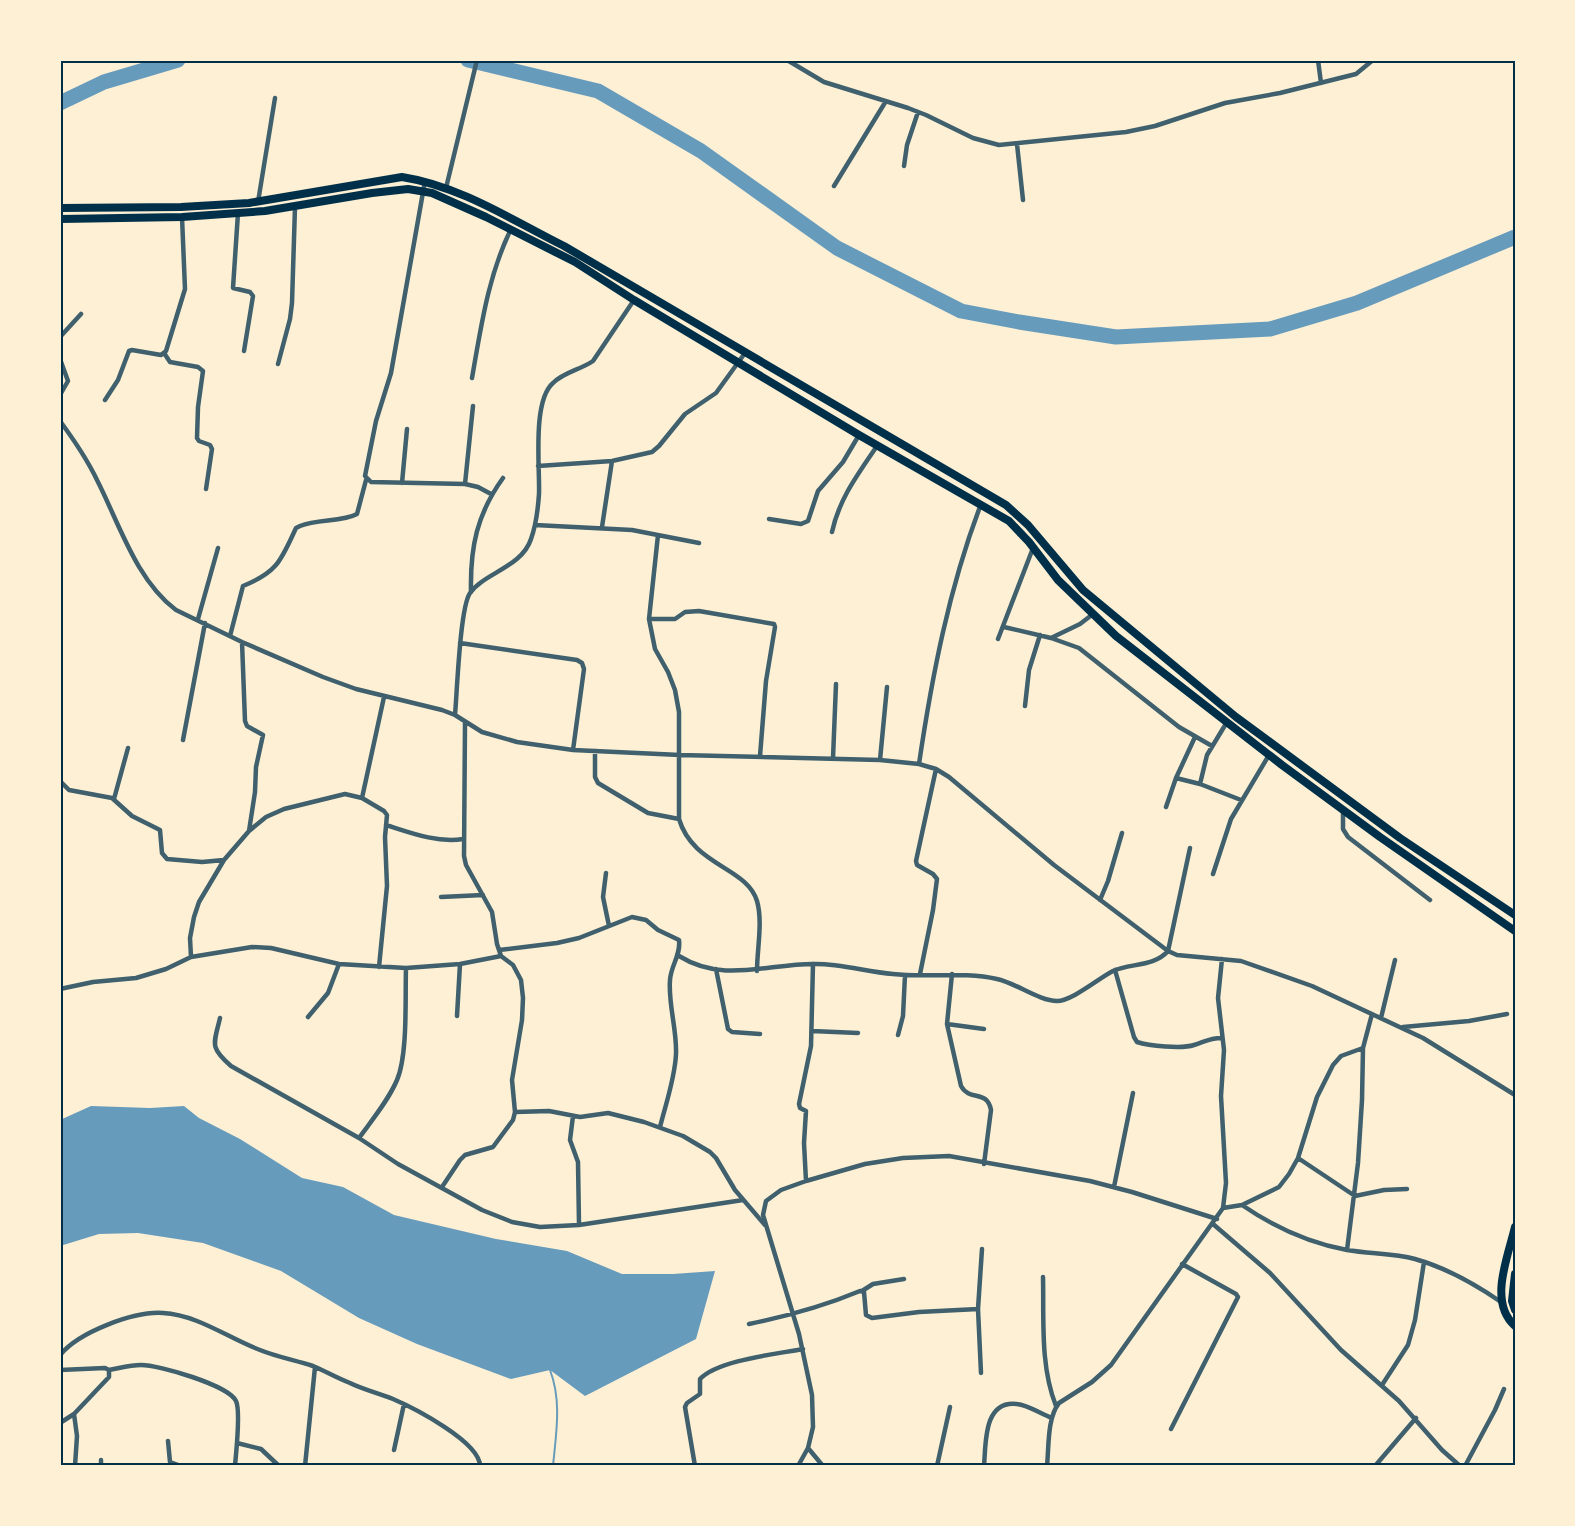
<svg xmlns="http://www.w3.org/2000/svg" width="1575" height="1526" viewBox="0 0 1575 1526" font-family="Overpass,sans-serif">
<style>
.water{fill:#669bbc}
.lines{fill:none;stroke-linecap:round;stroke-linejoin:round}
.stream{stroke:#669bbc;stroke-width:2}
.river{stroke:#669bbc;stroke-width:15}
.minor{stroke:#3f606c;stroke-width:4.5}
.primary{stroke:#003049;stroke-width:8}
.neatline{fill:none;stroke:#003049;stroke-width:2}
</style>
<rect width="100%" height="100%" fill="#fdf0d5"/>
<path class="water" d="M91 1106 150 1108 184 1106 199 1118 240 1139 302 1178 343 1187 394 1215 496 1239 567 1251 622 1274H673L715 1271 696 1339 585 1396 550 1370 511 1379 417 1344 359 1318 281 1271 203 1243 138 1233 99 1234 60 1246V1120Z"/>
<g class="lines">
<path class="stream" d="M550 1370C562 1401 556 1434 553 1466"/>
<path class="river" d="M468 60 598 91 701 151 837 248 961 311 1019 322 1116 337 1270 329 1357 303 1515 237
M60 103 104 82 178 60"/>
<path class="minor" d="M787 60 824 82 908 108 926 115 973 138 999 145 1126 132 1155 126 1225 103 1280 93 1356 74 1373 60
M1318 60 1321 83
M1017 144 1023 200
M904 166 907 145 918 112
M425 181 391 373 376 421 365 476 371 482 465 484 478 487 491 494
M834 186 886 101
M446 188 477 60
M258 202 275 98
M238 213 233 288 250 292 253 296 244 351
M60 337 81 314
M164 353 170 362 198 367 203 371 198 407 197 438 199 441 210 445 212 449 206 489
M60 359 68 381 60 395
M278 364 290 319 292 303 295 207
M472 378C481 327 488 276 511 229
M105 400 118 380 129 351 132 350 161 355 166 351 185 289 182 217
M60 421C74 440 87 459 97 480 119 523 136 580 176 610L242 642 323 677 356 689 442 710 455 715 482 732 517 742 573 750 680 755 880 760 919 764 936 769 949 777 1054 865 1168 951 1177 955 1241 961 1312 986 1423 1038 1515 1095
M538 466 612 461 652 452 659 446 685 414 716 393 745 353
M402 483 407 429
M465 484 473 406
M769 519 801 524 808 521 818 491 843 462 859 435
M535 525 632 530 699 543
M602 527 612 461
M832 532C839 499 858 474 877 446
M658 535 649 619 655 649 668 672 675 690 679 712V819C693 866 747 867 757 901 763 922 757 949 757 971
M471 592C470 547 477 514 503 478
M198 619 218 548
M649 619H675L685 612 699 611 774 624 775 627 766 681 760 756
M1004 627 1051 638 1079 648 1179 727 1212 746
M230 636 243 586C278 572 281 560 296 528L300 526C318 519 342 522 357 514L366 480
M1051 638 1080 624 1093 614
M998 639 1033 548
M242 642 245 721 247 726 263 735 256 767 255 792 249 831
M460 643 577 660 582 663 584 669 573 750
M1025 706 1029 670 1040 635
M455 715C457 693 460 607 470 593 484 573 522 567 531 539 536 525 538 509 539 494 540 468 532 401 553 383 564 372 580 370 593 361L634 300
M183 740 205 623
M595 751V777L598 783 648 813 679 819
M833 758 836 684
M880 760 887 687
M919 764C932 676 949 588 981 504
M1176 778 1200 784 1241 800
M60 781 69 790 112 798 132 816 160 830 162 853 167 859 202 862 224 860
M1200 784 1207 755 1227 722
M362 798 384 697
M114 799 128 748
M1166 807 1176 778 1195 737
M1343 810V829L1348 837 1430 900
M386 825C411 833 437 843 463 839
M606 873 603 897 609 926
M1213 874 1231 819 1269 755
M441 897 483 895
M1100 900 1108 881 1122 833
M499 950 557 943 579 938 632 917 646 920 658 930 679 940C681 955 671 965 670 980 668 1004 677 1029 676 1054 675 1078 666 1103 660 1127
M679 956C724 984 769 963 816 964 843 964 867 972 893 974 928 978 963 971 997 979 1016 983 1039 1001 1057 1001 1072 1001 1099 978 1113 971 1130 963 1154 967 1168 951L1190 848
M191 957 190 938 194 917 199 902 224 860 249 831 266 817 284 809 345 794 362 798 384 811 387 815 385 837 387 886 379 967
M716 969 728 1029 732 1032 760 1034
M1115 970 1134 1037 1137 1042C1149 1046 1182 1049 1194 1045 1204 1042 1210 1038 1221 1038
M920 974 933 910 937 879 933 874 917 865 916 861 936 769
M952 974 947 1024 961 1086C970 1102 987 1089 991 1110L984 1164
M60 989 93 982 136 978 166 969 191 957 252 947 271 948 339 964 406 968 460 964 501 956
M457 1016 460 964
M308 1017 328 993 339 964
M220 1018C214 1044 209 1047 231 1066L359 1138 398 1164 482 1210 512 1222 540 1227 579 1225 743 1200
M1381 1018 1395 960
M947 1024 984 1029
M1403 1027 1469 1021 1507 1014
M812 1031 858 1033
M898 1035 903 1016 905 975
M515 1112 549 1111 580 1117 608 1113 644 1122 683 1136 710 1152 716 1158 735 1190 765 1225
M573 1116 570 1140 578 1162 579 1225
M359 1138C372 1120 388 1101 397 1080 408 1054 405 998 406 968
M1298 1158 1355 1196 1384 1190 1407 1189
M806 1181 804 1143 806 1111 800 1108 799 1104 811 1046 813 964
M442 1187 460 1160 465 1155 493 1147 513 1120 515 1112 512 1080 522 1020 523 998 521 980 513 965 501 956 497 944 492 912 466 865 464 856 465 723
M1114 1187 1133 1093
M1242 1205C1274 1227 1309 1243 1347 1250 1370 1254 1393 1253 1415 1259 1447 1268 1475 1284 1501 1302
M1223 1208 1242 1205 1279 1187 1289 1174 1298 1158 1317 1097 1333 1065 1341 1056 1363 1048
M1213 1224 1270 1273 1341 1350 1399 1401 1442 1450 1460 1466
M1347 1250 1358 1163 1362 1100 1363 1048 1372 1014
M1043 1277C1044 1319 1040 1366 1056 1406
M862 1291 873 1284 904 1279
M749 1324C788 1316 824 1306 860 1291L864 1292 866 1315 872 1318 919 1312 978 1309
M60 1355C79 1332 134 1311 163 1313 198 1315 228 1338 260 1350 277 1357 295 1360 313 1366 325 1371 337 1378 350 1383 364 1390 379 1393 393 1399 414 1408 480 1442 480 1466
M60 1370 105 1368 109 1370V1377L74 1414 60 1423
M109 1370C120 1368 131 1365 141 1365 159 1365 228 1385 236 1401 241 1411 236 1453 235 1466
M981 1373 978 1309 982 1249
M1382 1385 1408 1345 1415 1320 1424 1262
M74 1414 77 1436 75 1466
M1171 1429 1238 1297 1236 1294 1182 1264
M168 1441 170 1462 181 1466
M237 1443 261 1449 279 1466
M808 1448 823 1466
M394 1450 404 1404
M101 1466V1460
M305 1466 315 1367
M695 1466 685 1407 687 1403 700 1394V1379C718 1360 777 1354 803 1349
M798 1466 808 1448 813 1427 812 1395 799 1334 763 1215 766 1201 781 1190 806 1181 865 1164 903 1158 949 1156 1090 1181 1132 1192 1217 1219
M937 1466 950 1407
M984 1466C986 1444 983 1400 1017 1404 1028 1405 1041 1414 1052 1418
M1047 1466C1049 1447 1047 1418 1059 1403L1092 1382 1111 1365 1223 1208 1226 1183 1221 1096 1224 1050 1218 998 1222 959
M1375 1466 1416 1418
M1465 1466 1495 1410 1504 1389"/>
<path class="primary" d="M60 208 181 207 249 203 402 177C460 186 512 220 564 246L1006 505 1028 525 1083 590 1236 717 1400 838 1515 915
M60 219 182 217 265 211 372 193 408 189 432 193 486 217 575 262 634 300 859 435 1009 521 1029 542 1058 580 1116 636 1282 765 1380 837 1515 931
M1515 1227C1508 1257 1488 1302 1515 1326
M1515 1274 1512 1301 1515 1310"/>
</g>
<rect width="1575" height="1526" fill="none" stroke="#fdf0d5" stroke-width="123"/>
<rect x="62" y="62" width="1452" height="1402" class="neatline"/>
</svg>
